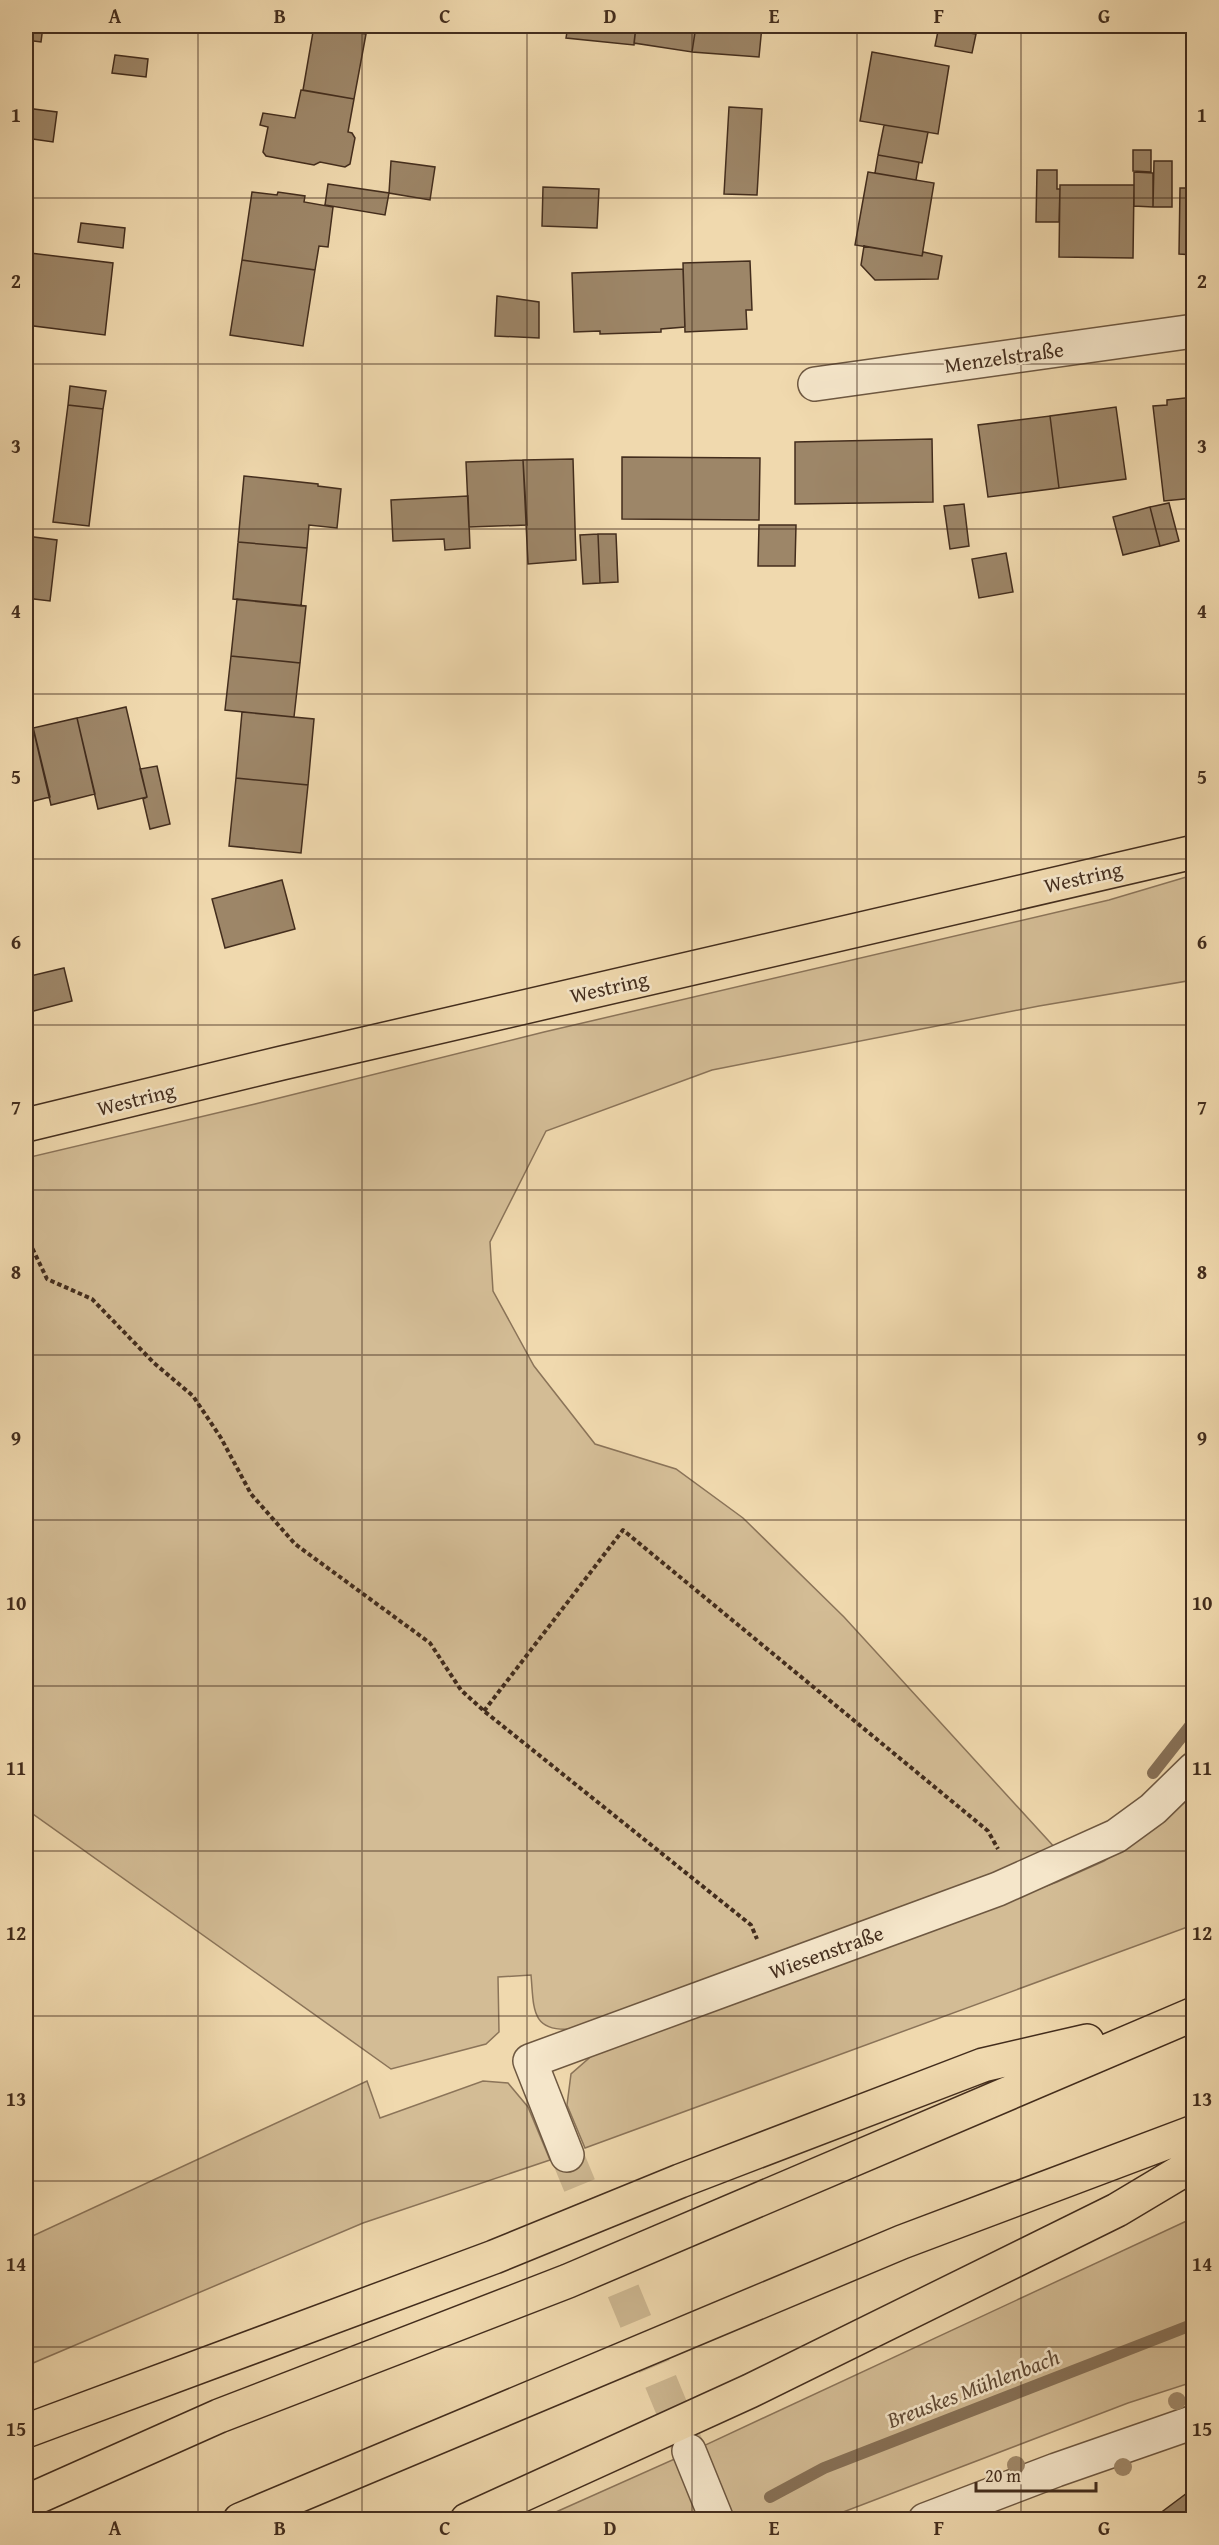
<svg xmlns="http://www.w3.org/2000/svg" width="1219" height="2545" viewBox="0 0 1219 2545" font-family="'Gentium Book Plus',serif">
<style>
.green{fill:#d3bc95;stroke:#8b7459;stroke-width:1.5}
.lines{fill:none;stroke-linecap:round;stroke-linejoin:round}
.stream{stroke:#877157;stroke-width:12}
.building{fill:#9d8668;stroke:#432d1d;stroke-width:1.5}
.minor-tunnel{stroke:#cdb791;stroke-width:33;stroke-dasharray:33 16;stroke-linecap:butt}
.minor-casing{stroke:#6e5841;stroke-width:36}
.major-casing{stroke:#432d1d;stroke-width:36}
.highway-casing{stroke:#432d1d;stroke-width:36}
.path{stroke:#432d1d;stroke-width:4;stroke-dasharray:4.5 3;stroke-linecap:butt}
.minor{stroke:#f5e6ca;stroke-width:33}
.major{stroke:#f0d9ae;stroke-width:33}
.highway{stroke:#f0d9ae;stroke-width:33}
.tree{fill:#a18a6b}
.grid{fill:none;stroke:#432d1d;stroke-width:1.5;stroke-opacity:0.55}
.labels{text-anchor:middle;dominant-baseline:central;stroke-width:5;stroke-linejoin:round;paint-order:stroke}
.street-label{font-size:21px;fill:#432d1d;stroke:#f5e6ca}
.water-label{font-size:22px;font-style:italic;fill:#604a35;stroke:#f5e6ca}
.neatline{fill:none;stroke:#432d1d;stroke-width:2}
.grid-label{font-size:20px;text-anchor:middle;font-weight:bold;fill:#432d1d}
</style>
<rect width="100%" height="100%" fill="#f0d9ae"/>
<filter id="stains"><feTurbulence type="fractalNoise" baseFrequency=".00333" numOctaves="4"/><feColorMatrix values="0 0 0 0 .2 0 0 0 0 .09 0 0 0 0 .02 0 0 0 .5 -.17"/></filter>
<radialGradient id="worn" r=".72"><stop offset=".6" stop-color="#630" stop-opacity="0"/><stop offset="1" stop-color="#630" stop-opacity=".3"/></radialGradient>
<path class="green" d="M1193 875V980L1039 1006 712 1070 546 1131 490 1242 493 1291 534 1366 595 1444 676 1469 743 1518 844 1617 1057 1850 571 2029C530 2032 534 2007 531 1975L498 1977 499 2032 486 2044 391 2069 26 1809V1158L255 1104 544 1032 1109 900Z
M1193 1791V1925L585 2148 567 2105 571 2074 595 2053 1057 1882 1104 1861 1151 1830Z
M367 2081 380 2118 483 2081 508 2083 528 2107 550 2160 363 2223 26 2366V2239Z
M1193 2218V2382L1128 2403 825 2519H733L701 2447Z
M679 2457 704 2520H538Z"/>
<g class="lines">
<path class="stream" d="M1153 1773 1194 1721
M770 2497 824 2468 1194 2324"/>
</g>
<path class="building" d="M26 26H43L41 42 26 40Z
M314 26 366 34 354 99 303 90Z
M568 26H636L634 45 566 38Z
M636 26H696L692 52 634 43Z
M696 26H762L759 57 692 52Z
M909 26H952L951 33Z
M951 30 976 34 972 53 935 46 938 31 951 33Z
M1194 32V67L1187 66Z
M872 52 949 66 938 134 860 121Z
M115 55 148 59 146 77 112 73Z
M301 90 354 99 348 132 352 133 355 138 350 164 345 167 320 162 314 165 266 156 263 152 268 127 260 125 263 113 295 118Z
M729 107 762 109 757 195 724 194Z
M26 108 57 112 53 142 26 138Z
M884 125 928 132 922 163 878 155Z
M1133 150H1151V172L1133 171Z
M878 155 919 162 916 180 875 173Z
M391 161 435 167 430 200 389 193Z
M1154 161H1172V207H1153Z
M1037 170H1057V189H1060L1059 222H1036Z
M868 172 934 183 922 256 855 245Z
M1134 172 1153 173V207L1134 206Z
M328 184 389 193 385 215 325 205Z
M1060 185H1134L1133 258 1059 257Z
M543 187 599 189 597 228 542 226Z
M1180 188H1194V255L1179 254Z
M252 192 277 195 278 192 305 196 304 202 333 207 328 247 319 246 315 270 242 260Z
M81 223 125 228 123 248 78 242Z
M864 246 922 256 923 252 942 256 938 279 875 280 861 265Z
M30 253 113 263 105 335 26 325V286Z
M242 260 315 270 303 346 230 335Z
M750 261 752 310H746L747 329 685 332 683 263Z
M683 269 685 327 661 329V332L600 334V331L574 332 572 273Z
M497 296 539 302V338L495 336Z
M70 386 106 391 103 409 68 405Z
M1194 397V498L1164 501 1153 406 1167 405V400Z
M68 405 103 409 89 526 53 522Z
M1116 407 1126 479 1059 488 1050 416Z
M1050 416 1059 488 988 497 978 425Z
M932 439 933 502 795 504V442Z
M622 457 760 458 759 520 622 519Z
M573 459 576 560 528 564 523 460Z
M523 460 527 525 469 527 466 462Z
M244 476 318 484V486L341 489 337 528 309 525 307 548 238 542Z
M468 496 470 548 445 550 444 539 393 541 391 500Z
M1169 503 1179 541 1160 546 1150 507Z
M964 504 969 546 950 549 944 506Z
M1150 507 1160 546 1123 555 1113 517Z
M759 525H796L795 566H758Z
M598 534H616L618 582 600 583Z
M598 534 600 583 583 584 580 535Z
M26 536 57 540 50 601 26 598Z
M238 542 307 548 301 606 233 599Z
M1006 553 1013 592 979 598 972 559Z
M237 599 306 606 300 663 231 656Z
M231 656 300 663 294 717 225 710Z
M126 707 147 797 98 809 77 718Z
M242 712 314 719 308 785 236 778Z
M77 718 95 794 51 805 33 728Z
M31 719 50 797 26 803V720Z
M157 766 170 824 150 829 143 799 147 797 140 769Z
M236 778 308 785 301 853 229 846Z
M282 880 295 929 225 948 212 899Z
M64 968 72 1001 26 1013V977Z
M1187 2493 1194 2502V2520H1156L1155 2517Z"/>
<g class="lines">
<path class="minor-tunnel" d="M567 2155 689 2450"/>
<g class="minor-casing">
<path id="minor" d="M815 384 1194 331
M567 2155 530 2061 998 1889 1116 1836 1153 1809 1194 1769
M689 2451 717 2520
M925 2520 1056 2470 1194 2422"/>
</g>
<g class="major-casing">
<path id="major" d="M26 1125 282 1063 1194 852"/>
</g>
<g class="highway-casing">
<path id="highway" d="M26 2431 494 2257 680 2181 983 2065 1087 2041
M26 2502 219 2416 568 2281 1194 2014
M240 2520 902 2242 1194 2132
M467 2520 750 2391 1117 2210 1194 2164"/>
</g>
<path class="path" d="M26 1235 47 1279 92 1299 154 1363 193 1396 221 1438 251 1494 295 1544 430 1643 461 1690 484 1711 751 1925 757 1939
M484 1711 623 1530 988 1831 998 1849"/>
<use href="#minor" class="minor"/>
<use href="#major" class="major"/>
<use href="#highway" class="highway"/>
</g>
<g class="tree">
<circle cx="1177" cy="2401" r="9"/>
<circle cx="1016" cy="2465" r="9"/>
<circle cx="1123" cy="2467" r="9"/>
</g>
<path class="grid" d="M198 26V2520M362 26V2520M527 26V2520M692 26V2520M857 26V2520M1021 26V2520M26 198H1194M26 364H1194M26 529H1194M26 694H1194M26 859H1194M26 1025H1194M26 1190H1194M26 1355H1194M26 1520H1194M26 1686H1194M26 1851H1194M26 2016H1194M26 2181H1194M26 2347H1194"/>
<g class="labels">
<g class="street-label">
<text transform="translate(1004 357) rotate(-8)">Menzelstraße</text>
<text transform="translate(1083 877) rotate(-13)">Westring</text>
<text transform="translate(609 987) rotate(-13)">Westring</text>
<text transform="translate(136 1099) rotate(-14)">Westring</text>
<text transform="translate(826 1952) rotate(-20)">Wiesenstraße</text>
</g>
<g class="water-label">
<text transform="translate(973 2388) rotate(-21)">Breuskes Mühlenbach</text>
</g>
</g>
<rect width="1219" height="2545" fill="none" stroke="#f0d9ae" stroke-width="66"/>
<path d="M976 2482v9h120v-9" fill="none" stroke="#432d1d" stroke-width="3"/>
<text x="985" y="2482" font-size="18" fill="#432d1d" stroke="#f5e6ca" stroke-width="4.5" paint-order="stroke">20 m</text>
<rect x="33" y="33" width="1153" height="2479" class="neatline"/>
<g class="grid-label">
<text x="115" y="23">A</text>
<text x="280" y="23">B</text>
<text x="445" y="23">C</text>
<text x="610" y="23">D</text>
<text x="774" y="23">E</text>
<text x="939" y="23">F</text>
<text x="1104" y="23">G</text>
<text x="16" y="122">1</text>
<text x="1202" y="122">1</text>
<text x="16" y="288">2</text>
<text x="1202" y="288">2</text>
<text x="16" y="453">3</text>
<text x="1202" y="453">3</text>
<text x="16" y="618">4</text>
<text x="1202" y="618">4</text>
<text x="16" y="784">5</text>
<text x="1202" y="784">5</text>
<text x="16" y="949">6</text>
<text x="1202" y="949">6</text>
<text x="16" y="1114">7</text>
<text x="1202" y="1114">7</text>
<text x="16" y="1279">8</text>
<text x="1202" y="1279">8</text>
<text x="16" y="1445">9</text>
<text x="1202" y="1445">9</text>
<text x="16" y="1610">10</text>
<text x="1202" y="1610">10</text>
<text x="16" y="1775">11</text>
<text x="1202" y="1775">11</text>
<text x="16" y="1940">12</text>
<text x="1202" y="1940">12</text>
<text x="16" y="2106">13</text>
<text x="1202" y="2106">13</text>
<text x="16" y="2271">14</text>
<text x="1202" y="2271">14</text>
<text x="16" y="2436">15</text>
<text x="1202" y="2436">15</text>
<text x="115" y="2535">A</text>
<text x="280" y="2535">B</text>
<text x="445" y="2535">C</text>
<text x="610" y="2535">D</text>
<text x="774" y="2535">E</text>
<text x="939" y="2535">F</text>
<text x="1104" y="2535">G</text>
</g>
<rect width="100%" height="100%" filter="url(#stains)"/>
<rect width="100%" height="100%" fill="url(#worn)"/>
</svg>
